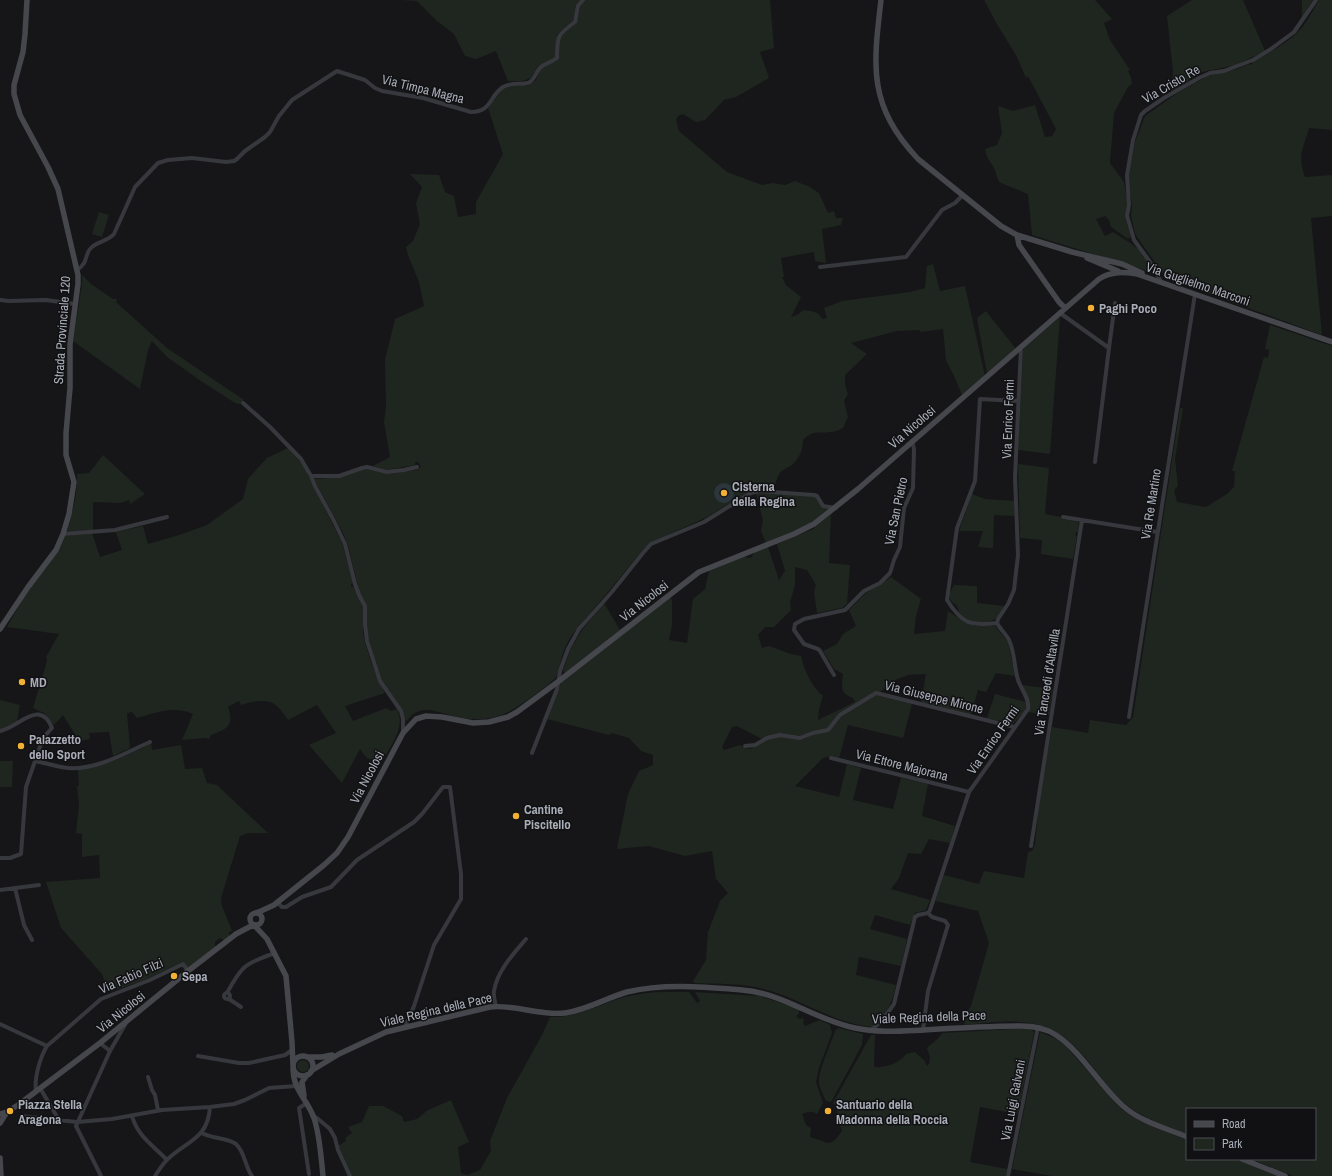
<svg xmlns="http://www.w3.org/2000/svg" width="1332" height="1176" viewBox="0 0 1332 1176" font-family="'Archivo Narrow',sans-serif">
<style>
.green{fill:#1e261f}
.water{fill:#2c353c}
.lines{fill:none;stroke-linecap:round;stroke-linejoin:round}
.street{stroke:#37383d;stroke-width:4}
.secondary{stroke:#45474d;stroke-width:5.5}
.poi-dot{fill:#f2b134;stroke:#111113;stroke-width:1.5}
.labels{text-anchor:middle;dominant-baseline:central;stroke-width:3;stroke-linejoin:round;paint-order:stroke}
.street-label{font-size:13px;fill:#a8adb8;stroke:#111113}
.poi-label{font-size:13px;font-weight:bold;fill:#a8adb8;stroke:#111113;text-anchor:start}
</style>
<rect width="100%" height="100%" fill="#161618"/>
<path class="green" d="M401 0H582L572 22 566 26 557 35 556 57 553 60 538 66 531 78 522 81H508L496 51 476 59 465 56 454 34 437 21 417 1Z
M585 0H770L774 48 760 52 769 78 736 97 724 100 705 120 696 122 683 114 678 116 676 120 679 131 727 172 762 185 773 183 785 185 795 181 810 187 819 193 828 213 834 211 836 218H843L841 225 822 229 826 263 815 261 814 252 781 258 784 277H782L786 285 801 297 791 317 799 314 803 310C811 311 819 311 822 319L827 318 824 308 842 301 910 292 925 288 927 266 933 264 940 291 965 286 985 376 962 395 954 376 946 360 943 329 921 332 919 330 897 331 851 343 867 354 845 375V384L848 394 844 401 848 417 843 428C839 430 834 432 830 432 818 434 814 429 803 440 803 450 799 459 792 465 789 467 786 468 783 470 777 474 776 483 774 490L762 489 749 492 707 517 652 542 642 551C621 577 598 603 576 630 570 637 565 647 562 656 560 663 559 670 556 677 553 683 518 707 510 711 495 720 474 721 457 717 438 713 420 701 406 722L404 716 381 680 369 642 367 628V607L360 595 348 546 344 535 314 479 339 477 356 471 366 469 388 474 416 470 421 467 418 462H415V465L387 470 373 466 390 457 384 422 386 407 385 360 395 319 424 306 419 282 408 255 406 247 413 241 420 224 416 203 422 187 410 174 439 175 445 192 454 196 458 217 476 214V202L503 154 488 108 502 89 510 86H528L536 80 539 71 545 65 557 61 559 40 562 34 576 23 580 7Z
M984 0H1095L1112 19 1104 23 1110 40 1130 70 1128 71 1131 77 1132 84 1128 87 1114 113 1110 163 1124 182 1128 205 1125 217 1131 237 1128 239 1111 227 1109 220 1105 216 1096 219 1105 236 1113 232C1128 242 1150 252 1151 272L1032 235 1028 194 1001 183C996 179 997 173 994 168 990 161 986 157 985 149L997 145 1002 133 998 106 1013 111 1035 105 1045 137 1052 136 1056 129 1028 76 1026 78 1016 55 998 26Z
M1192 0H1243L1265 51 1236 65 1202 72 1171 92 1173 72 1167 16Z
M1302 0H1313L1302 18Z
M1319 0H1332V130L1309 128C1303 151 1297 153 1305 177L1332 175V216L1311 218 1322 335 1166 278 1135 234 1131 216 1132 206 1128 176 1135 142 1145 116 1179 92 1208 76 1237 69 1249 64V65L1252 64 1253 62C1270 52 1292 41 1304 25 1310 17 1314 8 1319 0Z
M99 212 109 215 102 237 92 234Z
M82 275 91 284 113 299H117L116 302 167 348 244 400 240 404 235 403 201 381 167 357 152 341 148 350 140 389 73 341 82 284Z
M986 311 1016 349 987 374 977 318Z
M1060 317 1050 454 1018 450 1023 351 1024 348Z
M1270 325 1332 346V1176H1293L1251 1159H1315V1109H1187V1134C1163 1124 1138 1117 1120 1099 1096 1075 1076 1036 1043 1026 1019 1018 989 1023 964 1025L966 1014 971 1006 989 943 978 911 935 901 944 875 979 884 984 871 1024 878 1028 852 1032 851 1035 844 1039 803 1052 727 1088 733 1090 720 1126 725 1133 717 1180 408H1183L1175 459 1178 486 1174 490 1177 502 1206 507 1227 494 1234 487 1235 471H1232L1264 357 1268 358 1269 350 1265 349Z
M288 448 303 465 343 545 353 583 351 584V587H354C356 595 361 600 364 607 367 614 363 624 363 632 366 651 376 677 385 693L345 706 353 721 386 708 391 711 397 709C406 727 391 745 383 760L382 757C367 761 368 760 360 749L342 783 309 745 336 733 317 705 288 720C285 716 282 711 278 707 269 698 253 701 241 705L239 701 228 707C235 726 227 729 211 735L209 739 206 738 182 740 193 714C175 705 154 713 137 718L132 712 127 713 130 748 113 756 109 732 89 733 90 739 79 741 63 715 54 725 44 713 33 708 47 661 46 657 59 634 7 627C15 613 22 599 31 587 43 570 57 556 65 536L92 533 100 557 122 550 116 532 143 526 148 544 179 535 207 525 243 499 248 479 267 458Z
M103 455 145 494 130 504 129 500 120 503 93 502V530L67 532C72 513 78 494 77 474L89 473Z
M1018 464 1049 468 1045 514 1061 517V519L1079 522 1078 532H1076L1075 535 1077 536 1073 559 1041 554 1042 540 1020 538Z
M756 493 808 495 816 497 819 503 831 508 805 527 766 543 761 531 763 520Z
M972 494 985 499 1014 501 1015 516 994 515 993 548 978 547 983 531H959Z
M831 514 829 563 850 565 847 604 842 608 817 613 814 592 816 585 807 570 795 567V585L790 602 791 610 774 627H765L758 635 762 648 769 646 791 654 801 656C804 670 812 687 823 696L819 709 818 720 855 702 853 698C839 693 842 687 843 674L834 669 823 651 837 644 843 634 856 626 849 610 866 593 891 577 921 599 916 616 914 634 945 631 948 611 966 623 975 626H995L1008 642 1015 676 996 673 986 692 978 690 971 715 921 702 926 674 908 675 897 679 880 692 845 711 828 729 800 736 787 734H778L762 739 737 726 732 727 722 747 724 750 740 745 745 748 750 749 766 740 779 736 804 739 812 735 828 731 842 716 875 695 912 704 903 738 848 725 839 758 832 756 823 758 795 786 839 797 847 764 861 768 853 800 893 809 901 778 928 784 922 816 955 826 950 843 929 839 921 854 908 853 899 878 891 889 930 900 926 910 915 913 910 925 875 915 870 929 907 939 901 966 859 957 856 975 896 985C891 1006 888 1013 872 1027 834 1023 806 1002 771 991 747 983 719 984 694 983L693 981 706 960 708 932 720 901 728 893 716 879 712 851 685 856 649 846 617 849 628 794 639 771 653 765V755L641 751 629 738 612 733 609 735 547 719 561 683 670 597 672 600V626L669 640 687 643 693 599 705 589 709 571 744 556 748 558 752 557 754 552 768 547 779 580 785 571 777 544 813 529Z
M954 585 977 586V603L1004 606C1002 610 999 616 995 619 985 626 968 623 960 615 958 612 959 609 957 606 956 604 954 604 952 602 947 597 951 590 954 585Z
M604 603 620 630 565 673 563 671 570 650 582 630Z
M1022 685 1053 689 1049 715 1028 712C1033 703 1026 693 1022 685Z
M995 694 1026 702C1028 710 1018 718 1013 724L987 718Z
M0 700 20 705 17 721 0 730Z
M151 744 152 750 181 745 185 769 202 768 207 783 217 785 268 833H248L240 836 221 898 222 906 232 931 229 932V936L224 940 220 938 215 942V947L188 968 182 962 145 980 109 992 102 974 61 928 46 882 100 878 99 855 82 857V834L76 833 79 805 77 786H79L78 770C104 767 127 755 151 744Z
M0 761H13L12 787H0Z
M663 992H689L697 1003 700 1001 695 992 760 996 799 1009V1014L796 1016 799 1019 802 1018 804 1019 803 1023 805 1026 820 1020 830 1025 832 1033 819 1068 816 1082 823 1103 817 1114C812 1110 807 1112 802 1114L806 1125 811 1128 810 1137 828 1143C834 1143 838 1136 842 1131 841 1129 838 1118 837 1116 837 1110 838 1108 833 1103L871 1035H875L874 1067C884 1068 899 1064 906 1054L915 1052 924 1060 927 1066 929 1064 930 1057 927 1048C932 1043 938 1040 942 1033L1013 1029H1032L1034 1033 1018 1114 980 1107 970 1162 1007 1169 1006 1176H352L338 1146 346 1141 345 1138 352 1133 348 1127 362 1122 369 1106H383L402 1116 404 1122 417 1119 428 1110 451 1100 469 1142 458 1147 461 1173 467 1175 480 1170 491 1151 490 1141 507 1098 542 1035 550 1017C577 1018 600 1004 625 997 637 994 650 992 663 992Z
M838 1028 863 1034 862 1045 831 1102 826 1101C824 1096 820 1089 819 1083 818 1071 831 1044 835 1031Z
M1040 1032 1057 1039 1066 1046 1117 1105C1136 1123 1163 1130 1187 1140V1159H1235L1278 1176H1052L1012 1169Z
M297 1066a6 6 0 1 1 12 0a6 6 0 1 1-12 0Z"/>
<path class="water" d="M714 493a10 10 0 1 1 20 0a10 10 0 1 1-20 0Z"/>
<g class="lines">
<path class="street" d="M820 267 906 257 942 210 955 203 962 196
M77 270C89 263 84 253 92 247 99 241 108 241 114 234L135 187 158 163 168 160 192 158 226 162 234 161 237 159 245 151 265 137 270 132 279 116 292 100 337 71 365 80 375 88 382 91 423 98 471 112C492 112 489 96 503 87 511 82 520 85 528 83 534 81 535 74 539 69 544 63 551 63 557 58 557 36 557 35 575 22L578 6 583 0
M1161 282 1153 266 1134 240 1127 216 1129 205 1127 175 1133 140 1141 115 1145 111 1164 98 1199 78 1210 73 1224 71 1253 60 1271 49 1294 32 1316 0
M0 300 9 301 46 300 75 304
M1060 313 1109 348 1095 462
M1109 348 1115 303
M243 403 270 427 301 459 311 476 315 486 334 521 345 544 355 584 359 595 365 606V624L367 641 380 681 401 711 403 719V733
M311 476H339L362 468 367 467 387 472 404 470 417 467
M1063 517 1157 532
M63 534 115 530 167 517
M997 623C970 626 962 624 947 600L957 528 975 481 980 399 1018 401
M834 675 820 651 818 649 804 644 794 630 795 624 804 619 845 610 864 591 880 583 890 573 894 560 900 547 904 508 913 488 914 449 912 441
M1129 717 1195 294
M0 731C19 727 40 698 52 728L43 738 26 787 21 854 10 858H0
M745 746 755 745 767 738 780 735 800 738 813 733 828 730 840 715 876 693 1014 727
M532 753 557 689 560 671 568 649 579 629 611 593 643 553 651 544 704 522 741 499 751 493 760 491 814 495 817 496 823 506 836 508
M831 758 969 792
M35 761C46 763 57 767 68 768 97 770 125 753 150 742
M1031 846 1082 520
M15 888 24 925 32 940
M0 890 39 885
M277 902 282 907H286L302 897 331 887 357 860 414 822 422 814 443 787H450L461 874V899L434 945 414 1006 405 1027
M224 996a3 3 0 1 1 6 0a3 3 0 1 1-6 0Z
M227 993C242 965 246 963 275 953
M229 999 241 1007
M496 1007C495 1001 493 996 494 991 497 971 514 953 526 939
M0 1024 47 1046C40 1057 34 1079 36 1091
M871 1030 882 1021 894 1004 915 917 918 915 928 913 930 910 969 792 1028 709C1030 699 1021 689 1018 680 1014 667 1015 653 1009 640 1006 634 1000 629 997 623L998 619 1008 604 1014 590 1018 555 1015 477 1021 348
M923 1030 928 991 948 925 945 921 932 917 928 913
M100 1043 110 1051
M47 1046 101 999 150 980 183 964 188 971
M198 1056 239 1063H249L285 1055 292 1050
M148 1077 152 1090 155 1095 158 1110
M40 1088 59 1120
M307 1103 299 1108 309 1174
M21 1116 77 1122 112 1119 162 1110 210 1107 234 1104 245 1100 269 1088 296 1086 299 1084
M132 1116C138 1137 153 1145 167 1160
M313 1116 317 1118 330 1129 335 1138 338 1150 350 1176
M202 1133C212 1139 226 1137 236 1144 245 1152 245 1167 252 1176
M101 1176 76 1126 110 1051 126 1023
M155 1176C159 1170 163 1163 169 1158 189 1140 208 1138 210 1107
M1008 1176 1038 1027"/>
<path class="secondary" d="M881 0C873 68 868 105 918 159L1001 226 1017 235 1019 245 1059 302 1065 308
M1017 235 1072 252 1122 264 1142 273
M1087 258 1118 271
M0 629 28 587 56 550 63 534 69 514 74 482 66 455V433L70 388V344L78 284V275L58 189 48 167 20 115 14 94V85L23 52 25 34 27 0
M250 919a6 6 0 1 1 12 0a6 6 0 1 1-12 0Z
M255 913 261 911 274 905 324 865 337 853 348 837 403 733 416 719 426 716 442 717 473 723 489 722 508 717 517 712 559 681 699 572 794 534 814 524 858 489 1099 279C1112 271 1123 272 1137 274L1332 342
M254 925 267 939 286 976 292 1042 293 1066
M293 1066a10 10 0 1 1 20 0a10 10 0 1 1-20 0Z
M307 1057H322L332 1055
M293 1067C293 1091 306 1097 314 1118 320 1136 321 1157 323 1176
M311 1071 339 1054 386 1032 490 1007C515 1004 539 1016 565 1013 587 1010 606 998 627 992 664 983 705 987 742 990 783 993 815 1020 855 1028 878 1033 901 1031 924 1030 956 1028 989 1026 1021 1026 1033 1026 1045 1028 1056 1035 1081 1051 1100 1086 1123 1106 1141 1122 1166 1128 1187 1137
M304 1096 302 1082 307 1075
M0 1114 7 1112 18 1105 100 1043 188 971 236 934 253 925
M0 1123 7 1112
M0 1158 1 1176
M1242 1159 1285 1176"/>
</g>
<g class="poi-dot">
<circle cx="1091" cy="308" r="4"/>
<circle cx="724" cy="493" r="4"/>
<circle cx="22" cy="682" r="4"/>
<circle cx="21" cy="746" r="4"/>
<circle cx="516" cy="816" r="4"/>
<circle cx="174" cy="976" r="4"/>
<circle cx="10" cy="1111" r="4"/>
<circle cx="828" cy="1111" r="4"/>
</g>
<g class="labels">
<g class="street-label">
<text transform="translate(1171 84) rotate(-30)">Via Cristo Re</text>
<text transform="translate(423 89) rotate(14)">Via Timpa Magna</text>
<text transform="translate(1198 284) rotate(19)">Via Guglielmo Marconi</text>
<text transform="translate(62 330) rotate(-86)">Strada Provinciale 120</text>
<text transform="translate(1008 419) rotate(-88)">Via Enrico Fermi</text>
<text transform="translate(912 427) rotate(-41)">Via Nicolosi</text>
<text transform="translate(1151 504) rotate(-81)">Via Re Martino</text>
<text transform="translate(896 511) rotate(-78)">Via San Pietro</text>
<text transform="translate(644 601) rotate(-38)">Via Nicolosi</text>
<text transform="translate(1047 682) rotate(-81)">Via Tancredi d'Altavilla</text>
<text transform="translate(934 697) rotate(14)">Via Giuseppe Mirone</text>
<text transform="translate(993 740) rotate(-55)">Via Enrico Fermi</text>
<text transform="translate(902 765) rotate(14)">Via Ettore Majorana</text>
<text transform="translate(367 777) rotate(-62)">Via Nicolosi</text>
<text transform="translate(131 976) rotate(-24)">Via Fabio Filzi</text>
<text transform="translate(436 1010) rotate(-13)">Viale Regina della Pace</text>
<text transform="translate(121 1012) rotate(-39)">Via Nicolosi</text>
<text transform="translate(929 1017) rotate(-2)">Viale Regina della Pace</text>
<text transform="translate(1013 1100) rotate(-79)">Via Luigi Galvani</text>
</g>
<g class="poi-label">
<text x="1099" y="308">Paghi Poco</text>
<text x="732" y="486">Cisterna<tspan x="732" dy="15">della Regina</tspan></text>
<text x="30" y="682">MD</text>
<text x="29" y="739">Palazzetto<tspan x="29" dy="15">dello Sport</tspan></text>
<text x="524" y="809">Cantine<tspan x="524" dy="15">Piscitello</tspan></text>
<text x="182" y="976">Sepa</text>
<text x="18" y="1104">Piazza Stella<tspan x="18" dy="15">Aragona</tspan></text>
<text x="836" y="1104">Santuario della<tspan x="836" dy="15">Madonna della Roccia</tspan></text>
</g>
</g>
<rect x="1186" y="1108" width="130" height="52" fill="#111113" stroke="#4d4f55"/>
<rect x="1194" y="1121" width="20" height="6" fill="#45474d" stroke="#4d4f55"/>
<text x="1222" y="1128" font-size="12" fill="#a8adb8">Road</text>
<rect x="1194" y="1138" width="20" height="12" fill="#1e261f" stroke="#4d4f55"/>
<text x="1222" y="1148" font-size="12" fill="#a8adb8">Park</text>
</svg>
